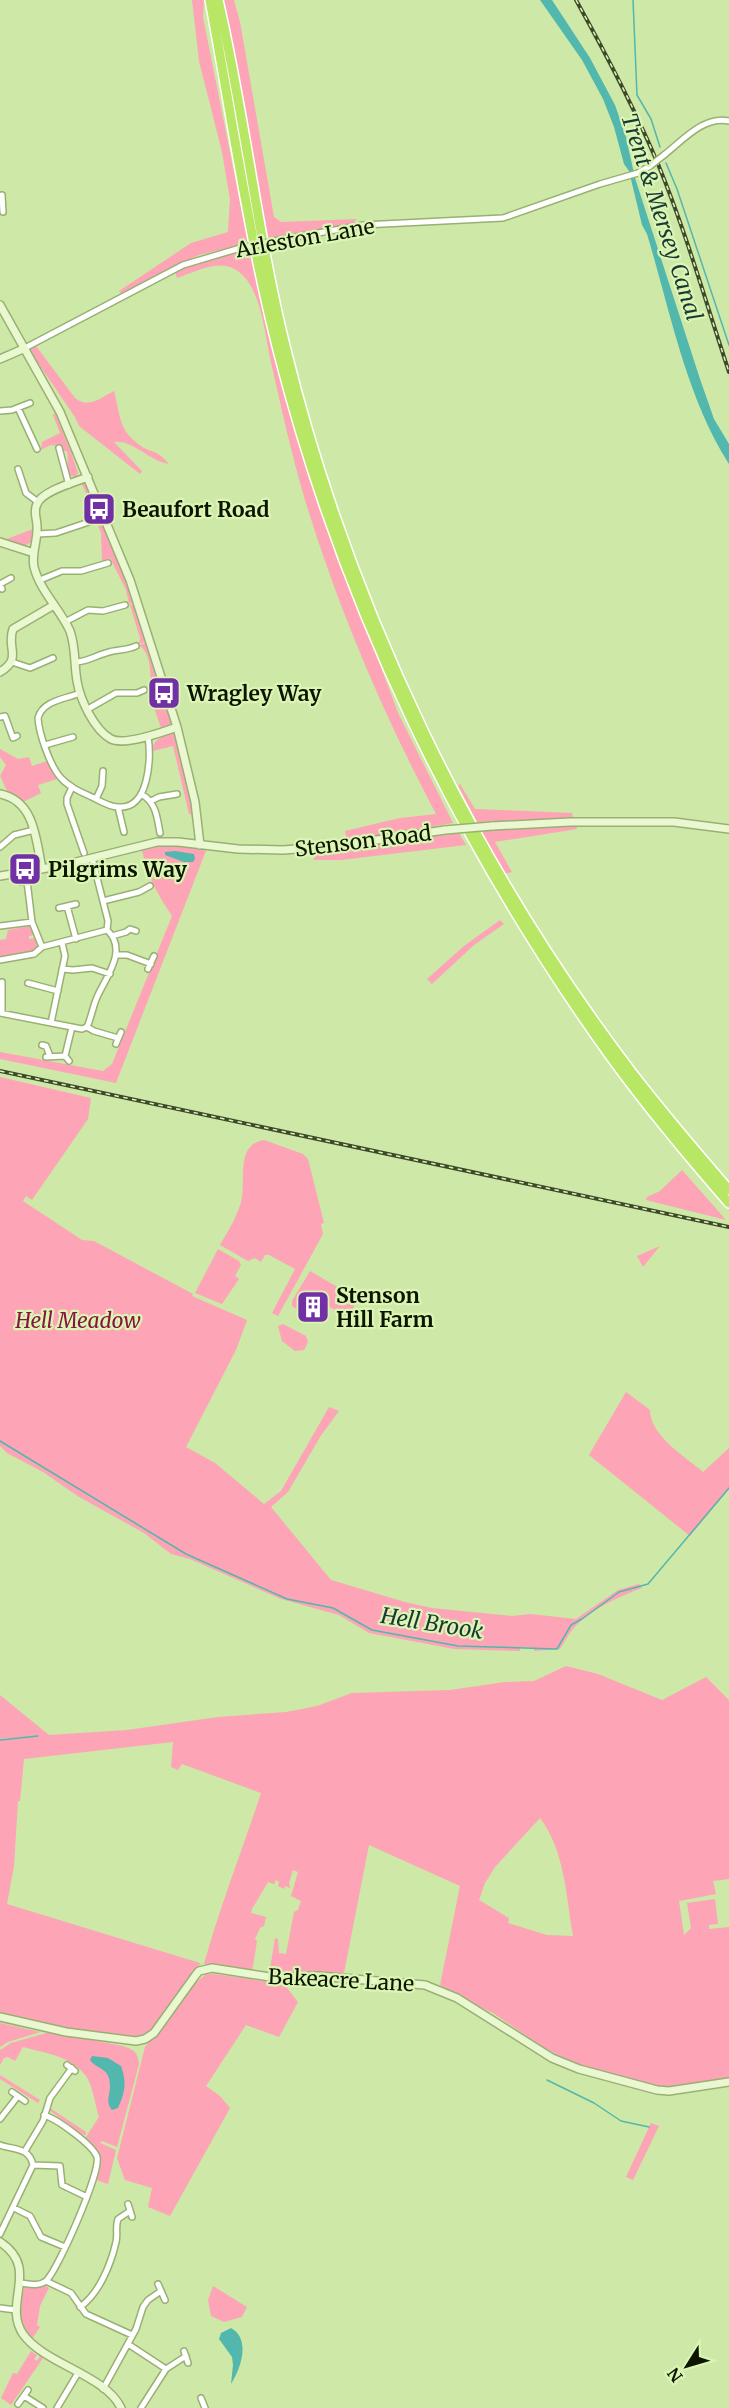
<svg xmlns="http://www.w3.org/2000/svg" width="729" height="2408" viewBox="0 0 729 2408" font-family="Merriweather,serif">
<style>
.green{fill:#fda4b6;fill-rule:evenodd}
.water{fill:#52b7ac}
.lines{fill:none;stroke-linecap:round;stroke-linejoin:round}
.stream{stroke:#52b7ac;stroke-width:1.5}
.street-casing{stroke:#98b172;stroke-width:8}
.secondary-casing{stroke:#98b172;stroke-width:10}
.highway-casing{stroke:#fff;stroke-width:12}
.street{stroke:#fff;stroke-width:5}
.secondary{stroke:#eaf8d1;stroke-width:7}
.highway{stroke:#b8e665;stroke-width:9}
.rail-casing{stroke:#3d4929;stroke-width:4}
.rail{stroke:#dbf6b4;stroke-width:1.5;stroke-dasharray:4.5;stroke-linecap:butt}
.street-bridge-casing{stroke:#98b172;stroke-width:8;stroke-linecap:butt}
.secondary-bridge-casing{stroke:#98b172;stroke-width:10;stroke-linecap:butt}
.street-bridge{stroke:#fff;stroke-width:5}
.secondary-bridge{stroke:#eaf8d1;stroke-width:7}
.labels{text-anchor:middle;dominant-baseline:central;stroke-width:4.5;stroke-linejoin:round;paint-order:stroke}
.street-label{font-size:21px;fill:#0d1500;stroke:#dbf6b4}
.poi-label{font-size:21px;font-weight:bold;fill:#0d1500;stroke:#dbf6b4;text-anchor:start}
.park-label{font-size:21px;font-style:italic;fill:#89153f;stroke:#dbf6b4}
.water-label{font-size:22px;font-style:italic;fill:#1a3935;stroke:#dbf6b4}
</style>
<rect width="100%" height="100%" fill="#cee8a7"/>
<path class="green" d="M192 0H204L203 17 248 243 199 255 156 275 122 294 119 291 191 243 228 232 230 199 222 152 199 61Z
M222 0H234L240 22 274 217 281 222 357 219 353 224 266 240 238 85V67Z
M247 251 248 256 253 259 309 477 399 715 453 823 347 841 345 831 400 818 436 814C383 714 338 608 305 500 291 453 281 406 270 358 265 334 262 301 247 280 227 254 203 269 177 278L175 271 200 260Z
M36 346 75 398C89 409 100 398 114 391 121 419 119 432 144 448 149 451 154 451 158 454 162 456 166 461 169 464 149 461 132 439 114 442L142 471 140 474 79 426 75 417 29 350Z
M55 413 71 452 78 473 76 477 69 475C66 465 69 458 67 451H64L61 446 51 445 36 452 41 450 42 442 60 433 53 415Z
M81 482 89 485 135 602 129 604 126 590 110 558 102 561 101 533 95 517 96 515Z
M33 529 31 542 23 547 4 540Z
M135 603 148 641 139 644 140 638 130 605Z
M148 642 161 684 146 689 151 683C150 670 151 654 139 645Z
M162 685 172 720 171 724 161 728 148 690Z
M172 733 177 736 198 832H195L191 814H189L173 746 153 751C152 739 163 737 172 733Z
M0 749 18 759 29 757 32 766 47 761 57 779 38 785 41 793 23 802 8 793 0 776 6 765 0 757Z
M460 784 475 809 572 813 573 818 477 822 458 785Z
M576 824 577 829 495 842 512 872 504 874 480 830Z
M459 833 466 845 341 860H313L319 851Z
M162 845 207 848 116 1083 0 1059V1052L103 1071 112 1064 172 916C157 894 147 875 142 850Z
M500 920 504 924 474 945 432 984 427 979 464 946Z
M30 926 34 935 29 936V939L35 938 38 951 0 958V940L6 939 8 930Z
M0 1077 91 1098 88 1119 32 1200 26 1196 23 1201 82 1240 94 1241 193 1294 192 1296 247 1320 236 1350 186 1447 215 1463 264 1504 281 1491 329 1407 339 1411 320 1437 288 1492 271 1507 331 1580 405 1602 432 1608 512 1616 530 1614 576 1619 618 1590 639 1584 642 1588C620 1596 587 1611 573 1629 568 1635 564 1643 560 1649L534 1651V1648L520 1647V1651L454 1649 369 1633 339 1615 281 1599 190 1559 171 1554 144 1533 79 1497 43 1472 7 1453 0 1446Z
M264 1140 303 1154 308 1159 324 1223 321 1224 323 1234 278 1316 272 1313 295 1269 269 1255H265L261 1262 255 1258 248 1261 220 1245C228 1231 237 1217 241 1202 247 1181 234 1145 264 1140Z
M682 1170 726 1220 646 1200 647 1197 660 1191Z
M660 1246 643 1267 637 1256Z
M218 1249 239 1261 241 1265 235 1276 239 1279 222 1304 195 1293Z
M310 1271 358 1299 348 1317 309 1296 300 1311 292 1306V1301Z
M283 1324 306 1336 308 1342 304 1350 295 1351 282 1341 278 1326Z
M626 1392 650 1410C650 1436 686 1457 703 1472L729 1448V1489L690 1536 589 1455Z
M566 1666 598 1674 662 1700 706 1677 729 1700V1879L713 1881 716 1894 679 1901 684 1935 691 1928 687 1903 715 1899 718 1924 709 1925V1929L729 1927V2078L668 2088 646 2085 571 2062 541 2046 493 2013 473 2004 440 1985 460 1886 369 1845 344 1973 269 1975 275 1938 278 1939 279 1953 286 1954 294 1912 298 1910 301 1901 291 1896 298 1872 293 1870 289 1883 290 1888 285 1886 284 1889 278 1886 279 1882 276 1880 274 1884 268 1882 252 1909 251 1913 266 1917 264 1926 260 1928 255 1939 257 1941 252 1972 204 1964C220 1906 242 1851 261 1793L182 1764 178 1770 171 1767 173 1742 24 1759 20 1801H18L14 1866 7 1904 200 1963 195 1976 149 2037 124 2040 0 2016V1740L37 1736 0 1739V1695L49 1735 127 1730 218 1717 286 1712 317 1706 352 1693 450 1690 505 1682 534 1681ZM540 1818C565 1851 566 1896 573 1936L547 1935 508 1923 509 1918 479 1900 485 1883 495 1867Z
M207 1973 284 1984 298 2002 279 2037 246 2025 206 2086 220 2096 230 2108 170 2216 148 2207 152 2188 125 2180 117 2158 145 2047 192 1986Z
M0 2023 40 2032 8 2042 0 2047Z
M50 2032 123 2046C134 2050 138 2052 139 2064L117 2147 102 2141 100 2143 116 2150 108 2184 96 2180C101 2158 102 2154 84 2140L99 2117C95 2105 93 2086 86 2076 71 2056 45 2053 23 2047L15 2061 8 2057 4 2058 0 2065V2050L11 2043Z
M0 2075 40 2100 38 2103 0 2079Z
M50 2108 86 2132V2135L82 2134 49 2110Z
M651 2123 659 2126 633 2180 626 2177Z
M46 2286 49 2288 40 2306 37 2325 40 2327 32 2339C15 2326 22 2305 24 2287L36 2288Z
M213 2286 247 2307 242 2317 224 2322 211 2316 208 2300Z
M31 2351 37 2355 34 2359 37 2361 40 2356 43 2358 11 2405 1 2398 13 2373 17 2374Z"/>
<path class="water" d="M540 0H552L590 58 615 105 626 137 635 178 700 379 714 419 729 444V464C686 397 670 310 647 234L642 225 629 171 624 164 614 127 603 99 582 60Z
M175 851 194 854 195 859 193 862H184L165 855V852Z
M92 2056 108 2058 121 2066C127 2082 125 2093 118 2108L112 2110C105 2102 110 2096 110 2086 110 2067 97 2070 90 2060Z
M231 2328C251 2339 241 2368 231 2384L233 2365 232 2357 219 2339 221 2333Z"/>
<g class="lines">
<path class="stream" d="M633 0 637 95 651 119 660 147
M666 163 677 189 729 345
M0 1441 186 1554 287 1599 333 1608 372 1630 458 1646 557 1649 571 1625 582 1619 619 1592 648 1584 729 1488
M0 1740 38 1736
M547 2080 594 2103 621 2121 649 2127"/>
<g class="street-casing">
<path id="street" d="M664 155C682 141 704 115 729 121
M2 195 3 212
M279 240 363 225 503 218 600 184 638 173 650 166
M23 349 183 265 237 249
M18 408 37 449
M0 411 12 410 30 403
M59 448 69 485
M18 469 26 493 38 502
M37 534 56 533 92 521
M40 580 62 571H81L108 563
M2 589 0 584 11 578
M65 622 88 610 103 611 125 605
M12 662 30 668 53 658
M76 662C90 661 94 656 106 653 116 649 126 651 136 646
M80 693C66 699 43 700 38 718 39 734 50 766 61 778 69 787 81 792 92 797 100 801 109 807 118 807 150 810 151 757 148 736
M88 709 116 693H137L144 690
M0 717 5 716 13 738 17 736
M45 745 73 737
M72 787 67 798V804L84 853
M141 794C156 802 157 817 160 833
M96 799 102 786 103 771
M151 801 159 797 177 794
M118 807 124 832
M0 847 14 835 34 830
M92 858 108 921 107 930
M27 881 32 922 42 947 107 930
M21 882 33 880
M103 901 139 892 150 886
M67 906 76 939
M59 908 76 904
M0 926 32 922
M112 936 126 932 130 929 136 931
M116 955H127L151 964
M0 960 34 954 42 947
M62 969 73 970 92 968 110 974
M148 969 154 956
M28 983 58 991
M0 1013 82 1029 87 1027
M2 1013V982
M51 1023 65 956 62 943
M87 1027C92 1016 93 1005 98 995 107 976 128 949 107 930
M87 1027 94 1031 118 1038
M116 1044 121 1032
M42 1045 46 1046 50 1056
M46 1057 65 1056
M69 1061 65 1056 72 1027
M67 2065 75 2071
M12 2092 25 2101
M0 2119 18 2096
M0 2145C14 2150 29 2147 33 2165L0 2234
M25 2151 43 2121 50 2098 72 2068
M33 2165 60 2166 62 2185 87 2197
M128 2204 132 2217
M14 2208 30 2216 41 2237 65 2247
M46 2281 71 2293 86 2314 132 2335
M20 2283C29 2284 40 2287 47 2280 59 2267 101 2172 97 2157 93 2145 57 2119 44 2115
M158 2284 165 2300
M80 2307C99 2294 111 2264 116 2242 118 2234 115 2227 118 2219L130 2211
M0 2308 16 2310
M128 2344 166 2369
M184 2351 188 2363
M103 2389 136 2329 143 2307 148 2300 161 2291
M24 2396 43 2408
M201 2398 205 2408
M18 2404 28 2390
M57 2408 78 2373
M141 2408 166 2369 186 2356"/>
</g>
<g class="secondary-casing">
<path id="secondary" d="M0 305 60 412 130 580 177 727 195 802 200 845
M0 359 23 349
M88 477C75 482 42 491 37 504 33 512 37 518 37 526 38 540 31 554 34 567 40 591 60 609 70 631 76 648 74 664 77 681 80 699 94 730 111 739 124 746 163 732 177 727
M0 542 34 553
M0 672C23 658 6 648 13 629L54 605
M0 794C35 801 36 840 42 869
M492 826 570 822H674L729 829
M0 876 64 865 157 842H178L238 849 283 850 336 846 445 830
M0 2017 66 2032 136 2041 145 2039 154 2033 195 1976 199 1971 212 1968 276 1978 318 1976 425 1985 457 1998 552 2058 579 2069 657 2090 669 2091 729 2082
M0 2242C41 2269 2 2303 23 2334 44 2364 106 2375 121 2408"/>
</g>
<g class="highway-casing">
<path id="highway" d="M210 0C232 118 249 238 279 354 344 608 459 845 611 1057 648 1108 688 1156 729 1203
M218 0C245 116 257 235 286 350 350 610 471 861 632 1073 663 1113 696 1152 729 1190"/>
</g>
<use href="#street" class="street"/>
<use href="#secondary" class="secondary"/>
<use href="#highway" class="highway"/>
<g class="rail-casing">
<path id="rail" d="M576 0C606 54 634 107 658 164 686 232 706 303 729 372
M0 1071 729 1227"/>
</g>
<use href="#rail" class="rail"/>
<g class="street-bridge-casing">
<path id="street-bridge" d="M650 166 664 155
M237 249 279 240"/>
</g>
<g class="secondary-bridge-casing">
<path id="secondary-bridge" d="M445 830 492 826"/>
</g>
<use href="#street-bridge" class="street-bridge"/>
<use href="#secondary-bridge" class="secondary-bridge"/>
</g>
<defs>
<g id="bus-square" transform="scale(1.725)"><rect x="-9" y="-9" width="18" height="18" rx="4" fill="#7130a4" stroke="#dbf6b4"/><path d="M-5-6H5V4H4V6H2V4H-2V6H-4V4H-5ZM-3.5-4V0h7V-4ZM-3.5 1.2v1.5H-2V1.2ZM2 1.2v1.5H3.5V1.2Z" fill="#fff"/></g>
<g id="building-square" transform="scale(1.725)"><rect x="-9" y="-9" width="18" height="18" rx="4" fill="#7130a4" stroke="#dbf6b4"/><path d="M-4-6H4V6H1V3H-1V6H-4ZM-2.5-4.3h1.7v1.8h-1.7ZM.8-4.3h1.7v1.8H.8ZM-2.5-1h1.7V.8h-1.7ZM.8-1h1.7V.8H.8Z" fill="#fff"/></g>
</defs>
<g fill-rule="evenodd">
<use href="#bus-square" x="99" y="509"/>
<use href="#bus-square" x="164" y="693"/>
<use href="#bus-square" x="25" y="869"/>
<use href="#building-square" x="313" y="1307"/>
</g>
<g class="labels">
<g class="street-label">
<text transform="translate(305 238) rotate(-10)">Arleston Lane</text>
<text transform="translate(363 841) rotate(-7)">Stenson Road</text>
<text transform="translate(341 1980) rotate(3)">Bakeacre Lane</text>
</g>
<g class="poi-label">
<text x="122" y="509">Beaufort Road</text>
<text x="187" y="693">Wragley Way</text>
<text x="48" y="869">Pilgrims Way</text>
<text x="336" y="1295">Stenson<tspan x="336" dy="24">Hill Farm</tspan></text>
</g>
<g class="park-label">
<text x="78" y="1320">Hell Meadow</text>
</g>
<g class="water-label">
<text transform="translate(662 217) rotate(72)">Trent &amp; Mersey Canal</text>
<text transform="translate(432 1623) rotate(9)">Hell Brook</text>
</g>
</g>
<g transform="translate(687 2366) rotate(233)" stroke="#dbf6b4" stroke-width="4.5" paint-order="stroke">
<path d="M0-4.5L10 22L0 15L-10 22Z" fill="#0d1500"/>
<text y="-9" font-size="16" font-weight="bold" text-anchor="middle" fill="#0d1500">N</text>
</g>
</svg>
